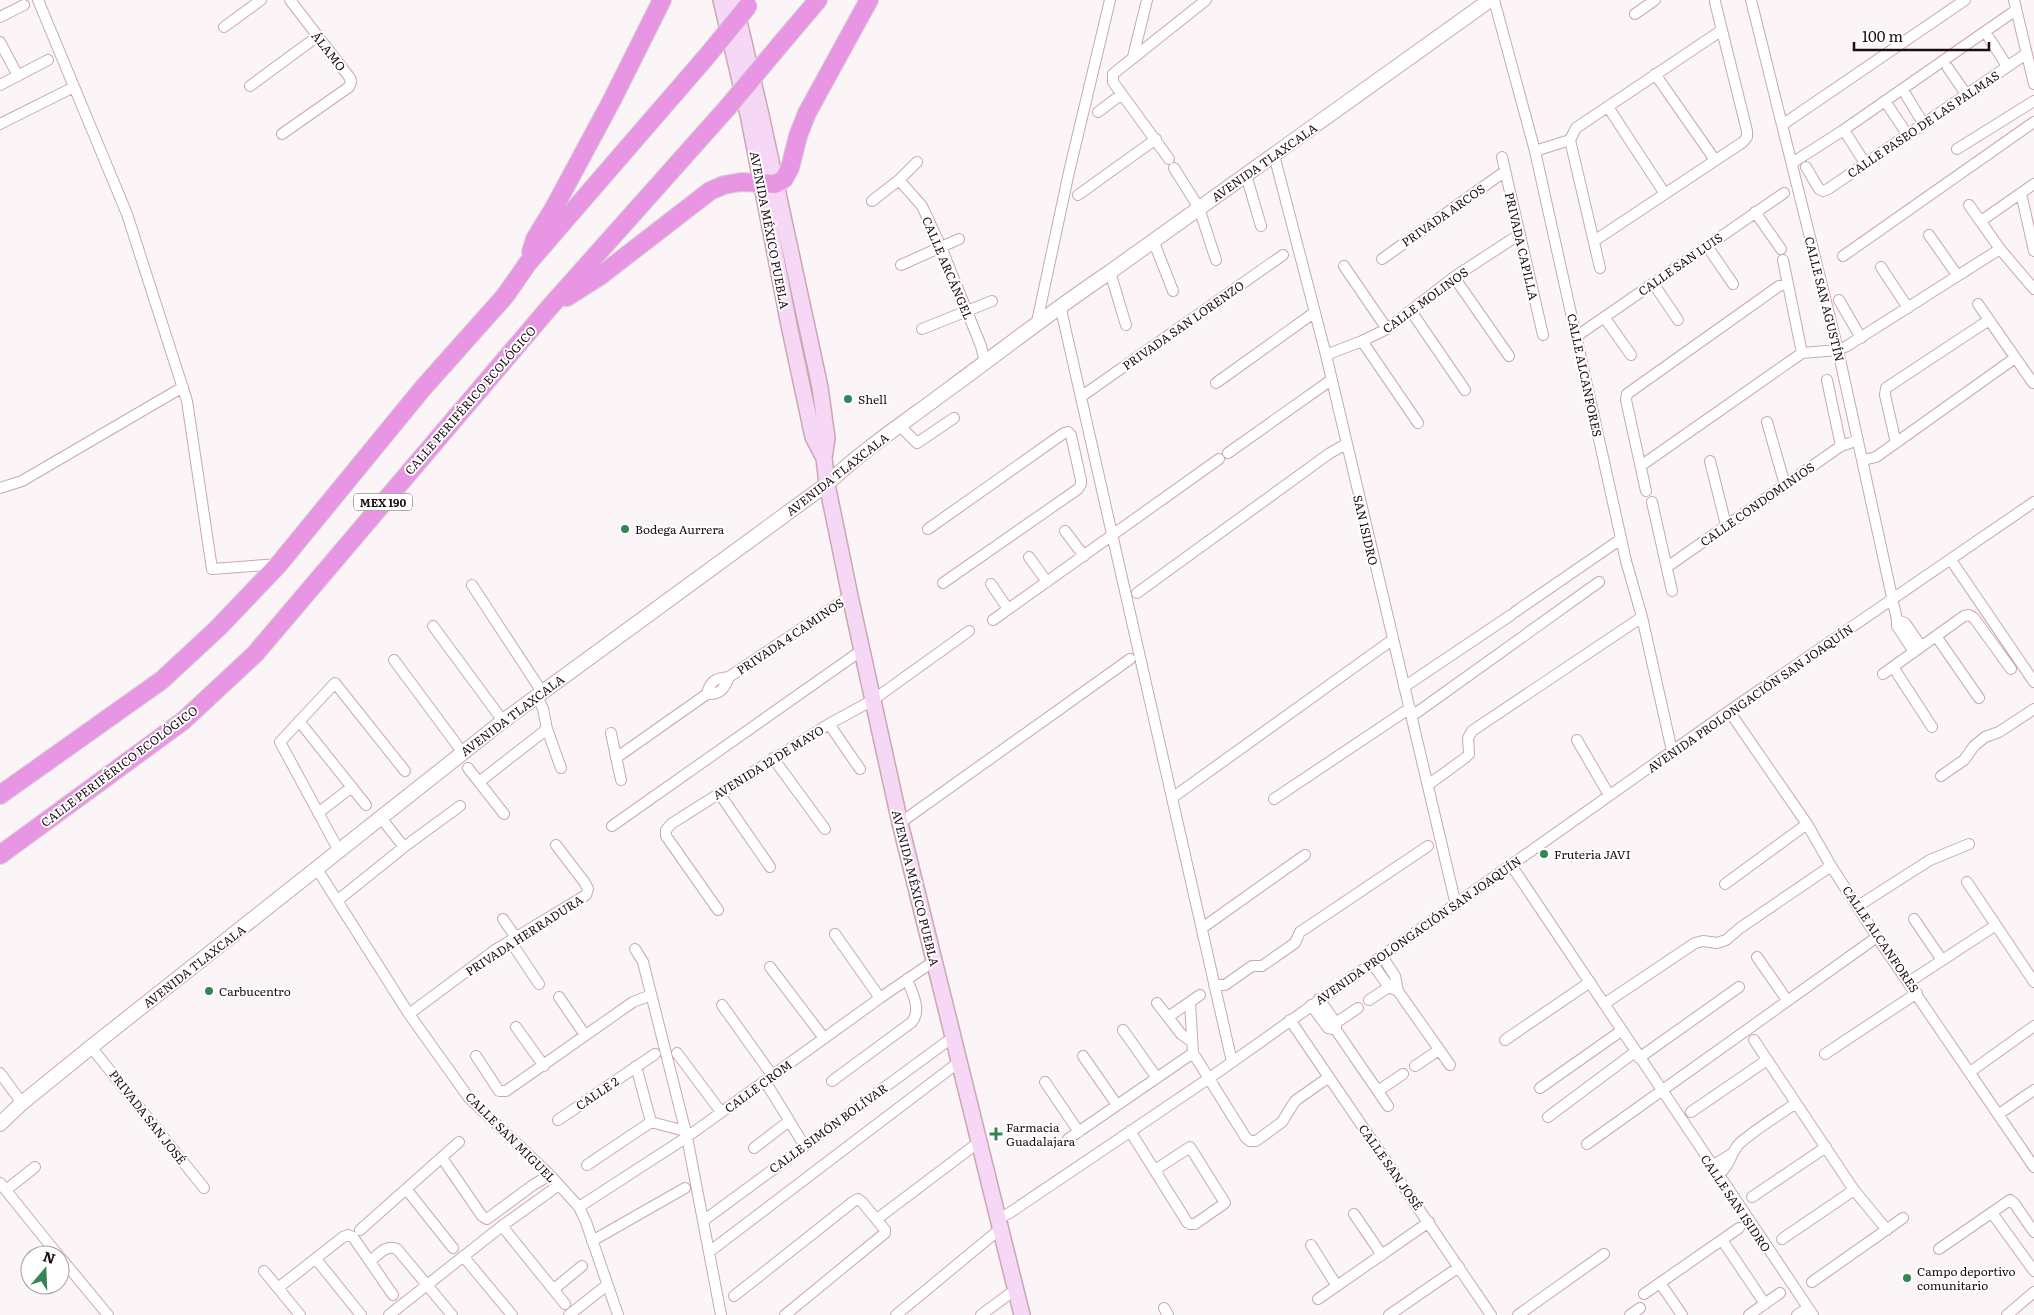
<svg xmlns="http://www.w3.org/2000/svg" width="2034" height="1315" viewBox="0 0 2034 1315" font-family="Literata,serif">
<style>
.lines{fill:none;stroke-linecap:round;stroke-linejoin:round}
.minor-casing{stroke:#cba7b1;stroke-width:12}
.tertiary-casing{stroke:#cba7b1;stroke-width:16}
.secondary-casing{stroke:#cba7b1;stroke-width:18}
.trunk-casing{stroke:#d6d3d4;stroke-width:20}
.minor{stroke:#fff;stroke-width:10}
.tertiary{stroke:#fff;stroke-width:14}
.secondary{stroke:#f6d7f5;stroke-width:15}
.trunk{stroke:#e896e4;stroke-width:18}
.trunk-bridge-casing{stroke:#d6d3d4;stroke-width:20;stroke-linecap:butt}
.trunk-bridge{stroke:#e896e4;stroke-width:18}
.poi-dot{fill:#358454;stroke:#fff;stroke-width:2}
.labels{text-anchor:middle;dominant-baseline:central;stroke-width:4;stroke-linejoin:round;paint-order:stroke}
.shield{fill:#fff;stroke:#5f5658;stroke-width:1}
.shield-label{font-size:11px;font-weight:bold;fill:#1a0d11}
.street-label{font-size:12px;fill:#1a0d11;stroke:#fff}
.poi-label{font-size:12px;fill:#1a0d11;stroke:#fff;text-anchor:start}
</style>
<rect width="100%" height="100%" fill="#fcf5f7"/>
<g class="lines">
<g class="minor-casing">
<path id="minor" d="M38 0 127 214 187 401 212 569 279 564
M1494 0 1535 151 1626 561 1642 617 1672 751
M1751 0 1838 350 1897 620V626L1914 652
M2014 0 2034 84
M1635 14 1655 0
M0 17 24 5
M224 27 261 0
M1989 38 2007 66
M0 42 18 76
M1133 57 1147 0
M1948 68 1966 94
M1113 74 1206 0
M1113 74V82L1169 159
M1655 74 1715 160
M0 85 48 60
M250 86 318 36
M1906 95 1923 123
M1608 107 1665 194
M1889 107 1907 134
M1098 112 1122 94
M0 124 74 87
M1782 125 1965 0
M282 134 349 87 351 82 350 78 290 0
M1847 135 1865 163
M1570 140 1600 268
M1957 149 2034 101
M1535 151 1570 140 1576 128 1722 30
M1274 155 1326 355 1456 905
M1502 157 1543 335
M1792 163 1842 131 2016 10
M1806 167 1819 189 1823 191 1828 189 2026 54
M1174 168 1199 208 1216 260
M1246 175 1261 226
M899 180 922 206 941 247 981 346 985 362
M2021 193 2034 251
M1078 195 1156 139
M872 201 899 180 917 162
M1969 205 2000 249 2034 289
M1755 212 1781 249
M1981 221 2034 184
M1929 235 1957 275
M1153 240 1173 291
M1594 241 1743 142 1747 137V131L1715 2
M1707 246 1733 284
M1843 256 2034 122
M1382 259 1504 172
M1783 260 1802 353
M901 265 959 239
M1344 266 1387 329
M1881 267 1908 308
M1110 272 1126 325
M1454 277 1509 356
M1653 283 1678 320
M1839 300 1861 338
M1978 304 2033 383
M1060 305 1232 1062
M1411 311 1465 390
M1604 317 1631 355
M1037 322 1069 172 1110 0
M922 329 992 301
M1577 336 1784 193
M1362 341 1418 423
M1326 355 1362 341 1387 329 1454 277 1520 234
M1827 380 1841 446
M1216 383 1315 312
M1082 396 1283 255
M1767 422 1785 485
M900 426 917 443 954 418
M1896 443 1885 395 1886 388 1989 320
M1228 453 1331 380
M1863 460 1876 457 2015 358
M1710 461 1726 525
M1642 465 1802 353 1838 350 1847 346 2000 249
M0 488 22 481 183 387
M1646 491 1626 400 1627 394 1779 286 1787 284
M1652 502 1672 591
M928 529 1064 433 1068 432 1071 435 1081 480V484L1078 489 943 583
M1065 531 1084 556
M1029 557 1047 582
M1951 560 2034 682
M1667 567 1841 446 1858 440
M991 584 1008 609
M472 585 542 692
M1137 593 1330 453 1346 444
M1515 612 1621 539
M993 620 1219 459
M1897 620 1905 623 1921 646
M433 626 503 721
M1936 636 1979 698
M394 660 463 753
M1893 667 1932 727
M1883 674 1964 616 1969 615 1974 618 2011 669
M1404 687 1511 615
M707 694C720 695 725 688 729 677
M537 696 543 709 547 729 561 768
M1729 711 1807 824 1831 866 1877 937 2034 1167
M1412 716 1599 582
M299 721 366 805
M829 724 860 769
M611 733 621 780
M1577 740 1609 795
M616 758 707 694C710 680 717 678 729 677L850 596
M773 758 825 829
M468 768 504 814
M1941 776 1964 760 1974 746 1985 737 1999 732 2034 709
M479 782 547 729
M1428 785 1465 758 1469 754 1468 738 1472 731 1642 617
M719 793 770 867
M1172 798 1392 640
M1274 799 1410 708
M318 813 352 787
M381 818 404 847
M900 823 1130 659
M612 826 862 650
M339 851 280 742 335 683 405 771
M1511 865 1813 1315
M317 869 409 1014 469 1098 550 1175 579 1207 586 1222 618 1315
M1967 882 2034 982
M1725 884 1807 824
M338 900 404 847 460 806
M1858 906 1930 860 1969 844
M718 910 666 836V830L671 824 829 724 873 700 969 631
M503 919 517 939
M1914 919 1942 960
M1201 926H1205L1305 855
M835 934 880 998
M511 942 539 984
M635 949 643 962 687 1137 721 1315
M1382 956 1395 976 1398 991 1450 1065
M1757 957 1787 1000
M1372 963 1389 987 1398 991
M770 967 824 1038
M1909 982 1996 925
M1214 985H1225L1252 966H1262L1295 943 1300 932 1428 846
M559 997 585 1035
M1319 999 1336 1023V1030L1388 1106
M1369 1000 1395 983
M1190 1002 1193 1053 1246 1138 1250 1141H1256L1282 1122 1295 1101 1329 1077
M1157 1003 1181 1034 1192 1042
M1604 1004 1695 943 1703 941 1717 943 1726 940 1740 928 1831 866
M722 1005 772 1075
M1311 1005 1328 1028 1332 1029
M409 1014 495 950 586 895 588 889 585 883 556 845
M1168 1017 1200 995
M1290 1020 1491 1315
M516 1027 544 1066
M1328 1028 1358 1008
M1123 1030 1157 1078
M1505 1040 1590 982
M1754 1040 1854 1190 1887 1230
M91 1047 204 1188
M677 1053 721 1112
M1825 1054 1917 993
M476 1056 499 1091H506L633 1002 651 995
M1083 1056 1117 1105
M1639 1058 1739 987
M636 1066 651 1122
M1415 1066 1439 1050
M1970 1072 2034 1026
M0 1073 22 1103
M765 1081 804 1145
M832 1081 912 1022C922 1009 912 993 907 979
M1045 1082 1079 1132
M1540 1088 1621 1031
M1378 1091 1403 1074
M1691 1112 1767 1060
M1999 1114 2034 1090
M1548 1117 1635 1052
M558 1120 655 1054
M1130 1131 1187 1222 1190 1224H1195L1225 1203 1190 1147 1155 1170
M1068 1139 1193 1053
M1587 1144 1877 937
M754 1148 789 1121
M442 1158 482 1216 487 1219 533 1185 550 1175
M587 1165 651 1122 685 1131
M1712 1166 1733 1153
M1718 1175C1732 1164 1729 1154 1740 1143 1757 1128 1778 1116 1796 1103
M0 1183 58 1255
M6 1190 35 1167
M407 1190 453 1248
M1752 1197 1826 1147
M579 1207 687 1137 880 998 934 961
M1992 1213 2034 1271
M1354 1214 1382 1255
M998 1218 1008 1214 1208 1079 1729 711 2034 502
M877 1219 979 1142
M703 1221 953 1037
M502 1226 565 1304
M360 1230 459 1142
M1782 1239 1854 1190
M1722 1240 1765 1304
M592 1241 685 1188
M1311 1245 1337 1286
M1939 1249 2010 1200 2014 1203 2034 1232
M709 1252 959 1062
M463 1256 512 1315
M60 1257 108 1315
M316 1259 361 1315
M370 1261C378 1255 386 1244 397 1249L452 1315
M264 1271 300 1315
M1812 1282 1903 1218
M1660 1283 1682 1315
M278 1288 343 1237 348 1235 353 1237 393 1295
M554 1289 582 1266
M1644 1294 1739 1228
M734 1296 854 1201 858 1199 862 1202 885 1230V1233L785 1315
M1318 1299 1429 1222
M1164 1308 1168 1315
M389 1315 502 1226 559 1185
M569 1315 607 1285
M896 1315 1000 1229
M981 1315 1016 1289
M1389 1315 1459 1267
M1518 1315 1604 1254
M1630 1315 1640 1308
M1749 1315 1780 1293
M1797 1315 1808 1308
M2007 1315 2034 1292"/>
</g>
<g class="tertiary-casing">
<path id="tertiary" d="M0 1124 22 1103 91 1047 503 721 827 484C866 447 911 418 953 386 1005 348 1056 308 1110 272L1490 0"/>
</g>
<g class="secondary-casing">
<path id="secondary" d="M721 0 749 119 789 325 813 437 824 458
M734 0 761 115 820 387 827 438 824 458 827 484 850 596 900 823 1022 1315"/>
</g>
<g class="trunk-casing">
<path id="trunk" d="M784 40 818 0
M531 252 535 239 554 208 612 100 662 0
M567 297 600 276 710 191 724 185 741 182 775 184 784 179 790 168 798 136 807 113 869 0
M0 795 162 680 218 628 279 564 423 388 505 296 528 263 707 56
M0 855 183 721 255 654 548 309 728 107"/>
</g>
<use href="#minor" class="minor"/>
<use href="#tertiary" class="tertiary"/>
<use href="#secondary" class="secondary"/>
<use href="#trunk" class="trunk"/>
<g class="trunk-bridge-casing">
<path id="trunk-bridge" d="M707 56 748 6
M728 107 784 40"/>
</g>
<use href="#trunk-bridge" class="trunk-bridge"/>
</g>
<g class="poi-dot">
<circle cx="848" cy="399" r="5"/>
<circle cx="625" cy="529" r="5"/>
<circle cx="1544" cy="854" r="5"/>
<circle cx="209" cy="991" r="5"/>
<path d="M993.5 1126.5h5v5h5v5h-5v5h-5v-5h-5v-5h5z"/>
<circle cx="1907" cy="1278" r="5"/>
</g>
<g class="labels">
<rect class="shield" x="354" y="493.5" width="58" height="17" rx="4"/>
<g class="shield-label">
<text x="383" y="502">MEX 190</text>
</g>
<g class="street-label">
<text transform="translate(329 51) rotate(52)">ÁLAMO</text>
<text transform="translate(1923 124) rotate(-34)">CALLE PASEO DE LAS PALMAS</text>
<text transform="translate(1264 162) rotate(-35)">AVENIDA TLAXCALA</text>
<text transform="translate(1443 215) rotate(-35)">PRIVADA ARCOS</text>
<text transform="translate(770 230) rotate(79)">AVENIDA MÉXICO PUEBLA</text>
<text transform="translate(1522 246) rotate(77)">PRIVADA CAPILLA</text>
<text transform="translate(1680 264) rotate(-35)">CALLE SAN LUIS</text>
<text transform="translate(948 268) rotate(67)">CALLE ARCÁNGEL</text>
<text transform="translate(1825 299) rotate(76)">CALLE SAN AGUSTÍN</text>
<text transform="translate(1425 300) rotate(-36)">CALLE MOLINOS</text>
<text transform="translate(1183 325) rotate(-35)">PRIVADA SAN LORENZO</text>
<text transform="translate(1585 375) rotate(78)">CALLE ALCANFORES</text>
<text transform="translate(470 400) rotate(-49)">CALLE PERIFÉRICO ECOLÓGICO</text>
<text transform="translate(837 474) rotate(-38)">AVENIDA TLAXCALA</text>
<text transform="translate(1757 504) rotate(-35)">CALLE CONDOMINIOS</text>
<text transform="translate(1366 530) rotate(77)">SAN ISIDRO</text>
<text transform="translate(790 636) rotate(-34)">PRIVADA 4 CAMINOS</text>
<text transform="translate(1750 698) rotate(-35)">AVENIDA PROLONGACIÓN SAN JOAQUÍN</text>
<text transform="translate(512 715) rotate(-37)">AVENIDA TLAXCALA</text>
<text transform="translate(768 762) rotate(-32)">AVENIDA 12 DE MAYO</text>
<text transform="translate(119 766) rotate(-37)">CALLE PERIFÉRICO ECOLÓGICO</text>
<text transform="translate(916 888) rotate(76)">AVENIDA MÉXICO PUEBLA</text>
<text transform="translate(1418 930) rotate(-35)">AVENIDA PROLONGACIÓN SAN JOAQUÍN</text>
<text transform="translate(524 935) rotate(-33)">PRIVADA HERRADURA</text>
<text transform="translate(1881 939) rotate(56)">CALLE ALCANFORES</text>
<text transform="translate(194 966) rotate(-38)">AVENIDA TLAXCALA</text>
<text transform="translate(758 1086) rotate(-36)">CALLE CROM</text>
<text transform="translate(597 1093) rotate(-34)">CALLE 2</text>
<text transform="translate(148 1117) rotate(52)">PRIVADA SAN JOSÉ</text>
<text transform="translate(828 1128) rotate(-36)">CALLE SIMÓN BOLÍVAR</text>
<text transform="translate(511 1137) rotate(45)">CALLE SAN MIGUEL</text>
<text transform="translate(1391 1167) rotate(55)">CALLE SAN JOSÉ</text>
<text transform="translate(1736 1203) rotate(56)">CALLE SAN ISIDRO</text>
</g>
<g class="poi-label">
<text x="858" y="399">Shell</text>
<text x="635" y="529">Bodega Aurrera</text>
<text x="1554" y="854">Fruteria JAVI</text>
<text x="219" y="991">Carbucentro</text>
<text x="1006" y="1127">Farmacia<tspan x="1006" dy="14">Guadalajara</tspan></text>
<text x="1917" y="1271">Campo deportivo<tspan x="1917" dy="14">comunitario</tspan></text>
</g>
</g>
<g transform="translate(45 1270) rotate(19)"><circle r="24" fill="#ffffff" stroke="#a39ea0"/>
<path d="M0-4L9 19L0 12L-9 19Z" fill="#358454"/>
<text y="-8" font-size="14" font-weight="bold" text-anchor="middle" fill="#1a0d11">N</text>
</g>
<path d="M1854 42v8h135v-8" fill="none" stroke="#1a0d11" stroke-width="2.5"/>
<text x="1862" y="42" font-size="15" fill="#1a0d11" stroke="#ffffff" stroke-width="4" paint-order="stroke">100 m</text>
</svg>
